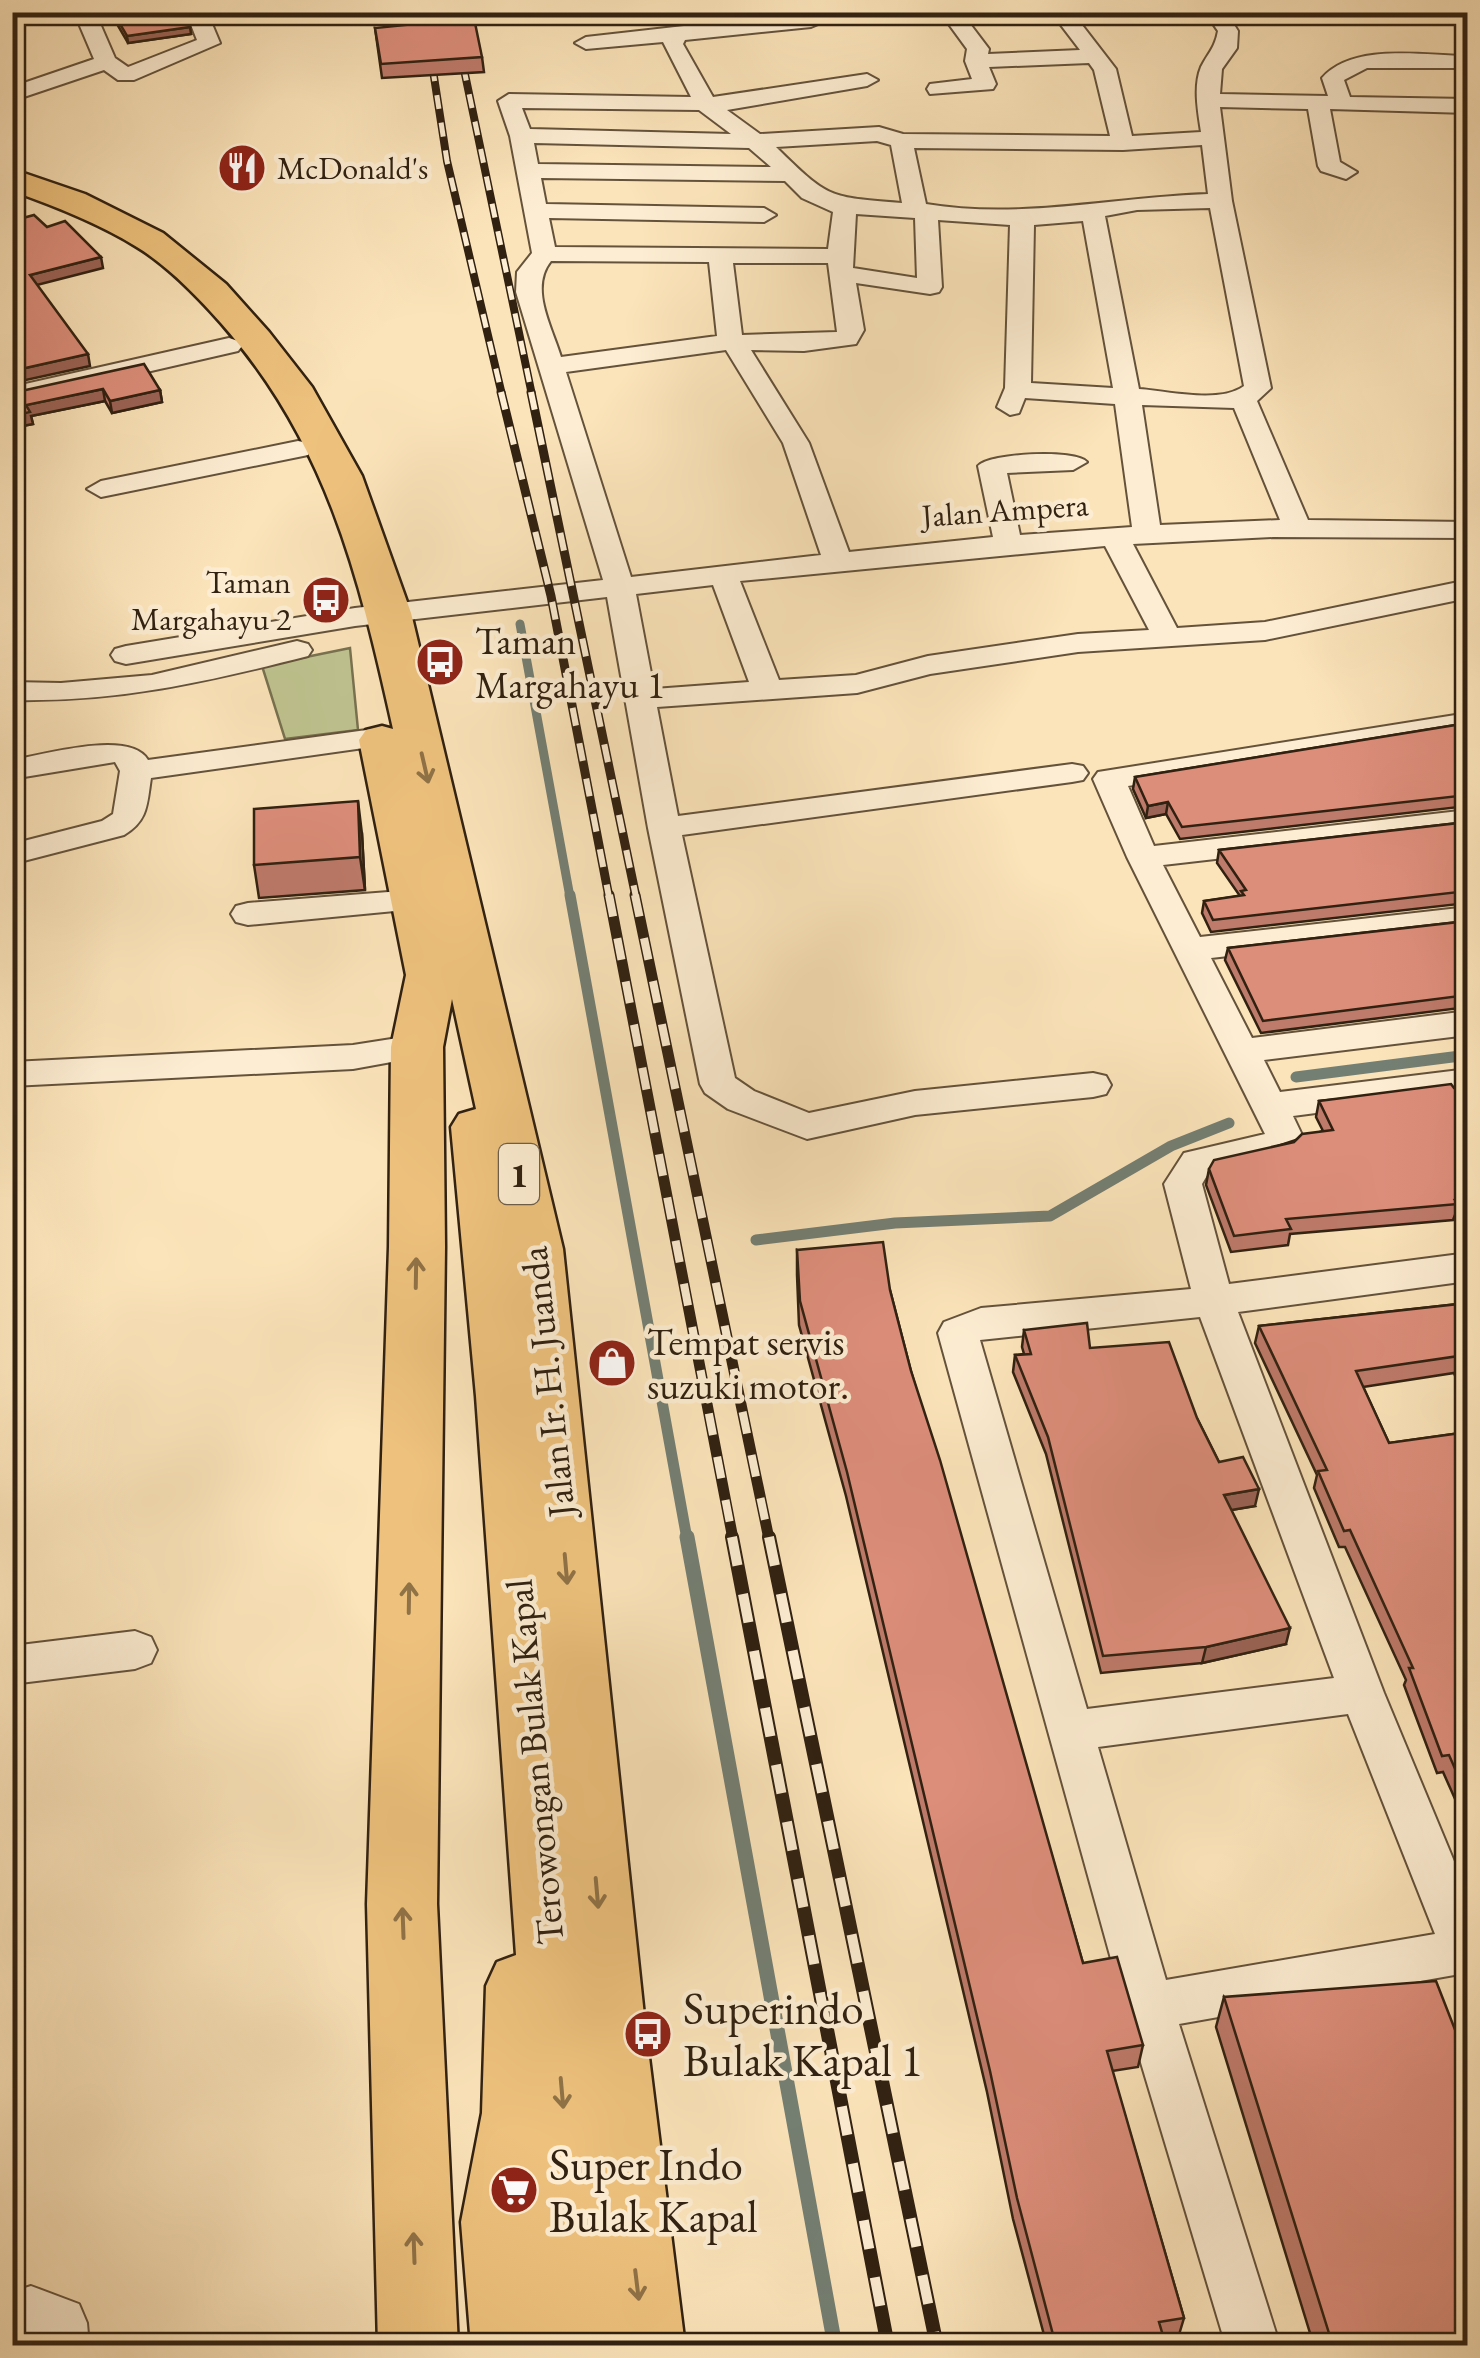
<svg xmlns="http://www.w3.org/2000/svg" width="1480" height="2358" viewBox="0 0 1480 2358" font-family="'EB Garamond',serif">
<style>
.green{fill:#bfc490;stroke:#787250;stroke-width:2.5}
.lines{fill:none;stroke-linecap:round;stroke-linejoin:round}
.stream-far2{stroke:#747f73;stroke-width:9}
.stream-far1{stroke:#747f73;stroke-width:11}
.stream{stroke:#747f73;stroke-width:15}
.minor-casing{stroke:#64523b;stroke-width:4}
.highway-casing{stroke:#312111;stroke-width:5}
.minor{fill:#fdedd2;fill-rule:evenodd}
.highway{fill:#eec27d;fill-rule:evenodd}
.rail-far3-casing{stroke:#312111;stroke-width:8}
.rail-far2-casing{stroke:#312111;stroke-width:9}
.rail-far1-casing{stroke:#312111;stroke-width:11}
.rail-casing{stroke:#312111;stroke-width:14}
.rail-far3{stroke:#fdedd2;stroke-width:5;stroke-dasharray:14;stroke-linecap:butt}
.rail-far2{stroke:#fdedd2;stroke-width:6;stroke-dasharray:18;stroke-linecap:butt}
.rail-far1{stroke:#fdedd2;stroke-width:8;stroke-dasharray:22;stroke-linecap:butt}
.rail{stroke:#fdedd2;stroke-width:10;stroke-dasharray:29;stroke-linecap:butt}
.wall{fill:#be7a6a;stroke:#312111;stroke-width:2.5}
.shaded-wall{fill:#9b6356;stroke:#312111;stroke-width:2.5}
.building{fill:#dd8e7b;stroke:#312111;stroke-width:2.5}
.oneway{stroke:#907247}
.labels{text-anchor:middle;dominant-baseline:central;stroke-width:9;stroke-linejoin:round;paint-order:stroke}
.far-poi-label{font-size:32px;fill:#312111;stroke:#fdedd2;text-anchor:start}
.far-street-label{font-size:32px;fill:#312111;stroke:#fdedd2}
.shield{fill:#fdedd2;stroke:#6e5e4b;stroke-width:2.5}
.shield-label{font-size:35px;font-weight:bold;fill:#312111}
.poi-label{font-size:38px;fill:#312111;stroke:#fdedd2;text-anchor:start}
.street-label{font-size:38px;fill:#312111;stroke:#fdedd2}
.near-poi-label{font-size:45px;fill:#312111;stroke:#fdedd2;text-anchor:start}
</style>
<rect width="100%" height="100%" fill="#fce4ba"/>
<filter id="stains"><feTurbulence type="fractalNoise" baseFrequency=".002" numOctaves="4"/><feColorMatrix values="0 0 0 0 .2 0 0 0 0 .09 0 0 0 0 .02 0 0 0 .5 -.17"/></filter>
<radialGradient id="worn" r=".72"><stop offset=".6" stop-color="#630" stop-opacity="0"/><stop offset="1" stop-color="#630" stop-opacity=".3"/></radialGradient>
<path class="green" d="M350 648 358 730 285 739 262 666Z"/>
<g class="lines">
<path class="stream-far2" d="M520 624 570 897"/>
<path class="stream-far1" d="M570 895 687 1539
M1296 1077 1468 1055
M756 1240 895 1223 1050 1216 1171 1146 1229 1123"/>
<path class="stream" d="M687 1537 835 2346"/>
<g class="minor-casing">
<path id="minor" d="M74 12H95L115 58 128 67 197 40 186 12H207L220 43 134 80H118L104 70 12 101V87L94 59Z
M809 12H829L830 19 811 27 685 40 683 44 713 97 867 74 878 80 867 86 727 110 760 134 879 127 903 134 1110 136 1094 70 1089 63 989 67 996 84 993 89 930 94 927 89 930 84 972 79 965 61 967 49 940 12H961L989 49 988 54 1080 50 1051 12H1072L1116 69 1132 136 1201 132C1198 112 1193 86 1201 67 1208 53 1215 48 1218 31L1205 12H1226L1238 31 1237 48 1222 69 1220 94 1328 96 1322 78C1354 42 1424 56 1468 56V68H1367L1344 80 1350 97 1468 99V113L1330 109 1340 162 1357 172 1346 179 1321 171 1318 166 1308 109 1220 107 1232 201 1271 388 1257 401 1308 520 1468 522V538L1273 537 1133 544 1177 628 1265 622 1468 580V598L1265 640 1078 652 930 674 857 693 657 707 678 816 1072 764 1083 766 1088 773 1083 780 1072 782 682 835 735 1078 754 1091 809 1113 915 1091 1093 1073 1106 1076 1111 1085 1106 1094 1093 1097 915 1115 807 1139 728 1109 705 1093 700 1084 648 828 607 597 355 626 126 664 115 661 111 655 115 649 126 646 355 608 603 580 516 292 517 272 532 253 510 136 498 101 509 94 691 97 663 42 586 49 575 43 586 37ZM522 108 699 110 731 134 530 129ZM877 141 891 145 902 203C828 197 829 199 776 147ZM534 143 749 148 771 167 538 164ZM1202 145 1208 194C1112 197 1021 220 926 204L914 148 1123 150ZM541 178 785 181 802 198 833 212 828 249 555 247 549 218 764 222 776 215 764 208 546 204ZM1210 208 1244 386C1219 404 1169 391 1139 389L1105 216 1137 210ZM856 214 915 218 917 278 853 268ZM938 220 1010 225 1005 388 997 407 1010 415 1019 413 1025 398 1115 404 1132 527 1020 535 1007 473 1073 470 1087 462C1076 449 989 453 978 466L993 537 849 552 809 443 751 350 804 351 856 344 864 330 856 283 930 294 939 292 942 287ZM1083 221 1113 388 1031 383 1034 225ZM551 261 709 262 717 336 561 357C552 327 529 288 551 261ZM733 263H828L837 332 742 335ZM726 350 783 443 821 555 631 577 566 372ZM1142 405 1234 408 1280 520 1160 525ZM1105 546 1149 630 1078 634 928 656 856 675 779 680 740 581ZM713 585 749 682 654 689 636 594Z
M229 338 238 341 242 346 238 351 12 403V387Z
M298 441 308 443 311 449 308 455 101 497 87 489 101 481Z
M297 641 308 644 312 650 308 656C206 682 118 702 12 700V682L61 683 152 675Z
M1468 713V731L1128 786 1154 846 1468 810V830L1163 865 1200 937 1468 907V929L1211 958 1252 1038 1468 1011V1035L1264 1060 1280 1092 1468 1069V1093L1293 1116 1303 1137 1290 1154 1209 1172 1202 1184 1229 1284 1468 1253V1281L1238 1312 1384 1693 1468 1895V1977L1460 1974 1179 2024 1280 2346H1226L1124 2006 938 1333 944 1322 981 1308 1191 1289 1164 1184 1184 1153 1265 1134 1127 857 1093 779 1098 772ZM1200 1317 1334 1678 1087 1709 980 1340ZM1348 1714 1435 1934 1166 1980 1098 1747Z
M381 728 392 730 397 737 392 744 151 778C147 804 148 821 124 835L12 864V844L102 821 113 814 120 771 115 762 12 779V760C44 755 130 729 148 760Z
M414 890 426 894 431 901 426 908 248 925 236 922 231 914 236 906 248 903Z
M417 1035 430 1039 435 1047 430 1055 353 1069 12 1086V1062L353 1045Z
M135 1631 151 1637 157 1650 151 1663 135 1669 12 1684V1646Z
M31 2286 79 2304 87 2323 89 2346H35L31 2340 12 2346V2292Z"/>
</g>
<g class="highway-casing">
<path id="highway" d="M12 169 85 194 163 233 226 284 269 332 312 387 362 476 411 613 563 1249 645 2025 685 2346H471L461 2222 482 2113 486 1986 497 1962 516 1955 476 1396 451 1127 459 1114 476 1109 452 999 443 1047 445 1247 437 1904 458 2346H378L367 1904 389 1247 391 1047 406 975 359 740 366 730 382 726 393 729C359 576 327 443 221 323 197 296 168 266 137 247 98 223 55 206 12 191Z"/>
</g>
<use href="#minor" class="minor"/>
<use href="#highway" class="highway"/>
<g class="rail-far3-casing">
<path id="rail-far3" d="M424 12 447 161 502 395
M452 12 532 395"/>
</g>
<g class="rail-far2-casing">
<path id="rail-far2" d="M501 392 551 596 609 897
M531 392 636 897"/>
</g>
<g class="rail-far1-casing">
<path id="rail-far1" d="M609 895 733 1539
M635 895 769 1539"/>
</g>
<g class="rail-casing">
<path id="rail" d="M732 1537 888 2346
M769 1537 937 2346"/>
</g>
<use href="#rail-far3" class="rail-far3"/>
<use href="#rail-far2" class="rail-far2"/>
<use href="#rail-far1" class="rail-far1"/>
<use href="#rail" class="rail"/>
</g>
<path class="wall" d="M110 12H185L191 34 128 43Z
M375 28 482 57 484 72 382 78Z
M160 390 162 402 112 413 105 401 31 416 33 424 12 428V393Z
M1468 723V806L1180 839 1166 814 1146 818 1133 789 1135 777Z
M1468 822V903L1211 932 1202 913 1204 901 1240 896 1217 863 1219 850Z
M362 834 365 890 259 898 254 865Z
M1468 921V1007L1261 1033 1225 960 1228 948Z
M1468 1087V1213L1455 1215 1453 1220 1290 1234 1288 1245 1231 1252 1206 1185 1209 1169 1323 1131 1316 1117 1319 1101Z
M797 1250 890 1290 911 1371 1083 1963 1143 2045 1138 2067 1112 2071 1184 2318 1178 2338 1164 2340 1166 2346H1047L1013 2219 987 2092 846 1496 799 1325 797 1275Z
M1468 1303V1376L1456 1378 1454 1373 1363 1387 1389 1443 1468 1432V1828L1443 1772 1437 1773 1404 1685 1406 1680 1345 1547H1339L1314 1488 1317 1475 1255 1343 1259 1326Z
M1024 1330 1090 1348 1197 1418 1219 1462 1255 1506 1231 1510 1286 1644 1202 1663 1101 1673 1046 1454 1013 1372 1015 1355 1024 1354 1022 1347Z
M1224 1997 1468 2346H1314L1216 2027Z"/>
<path class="shaded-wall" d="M190 27 191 34 128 43 127 36Z
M101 257 103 268 33 286 30 275Z
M88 354 90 366 12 383V371Z
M103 389 105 401 31 416 33 424 12 428V416L26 405Z
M160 390 162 402 112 413 110 401Z
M12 459 16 504 13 492Z
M358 801 362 834 365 890 360 857Z
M1168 802 1166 814 1146 818 1148 806Z
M1259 1489 1255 1506 1220 1512 1224 1495Z
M1290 1628 1286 1644 1202 1663 1206 1647Z"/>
<path class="building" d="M113 12H185L190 27 127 36Z
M474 18 482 57 381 64 375 28Z
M34 215 47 227 65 221 101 257 30 275 88 354 12 371V221Z
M144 364 160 390 110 401 103 389 26 405 30 412 12 416V393Z
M1468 723V795L1182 827 1168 802 1148 806 1135 777Z
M358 801 360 857 254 865V809Z
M1468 822V891L1213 920 1204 901 1244 895 1241 891 1246 890 1219 850Z
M1468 921V995L1263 1021 1228 948Z
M1451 1084 1454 1088 1468 1087V1198L1455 1200 1458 1204 1286 1219 1291 1229 1234 1236 1209 1169 1214 1160 1294 1142 1302 1134 1333 1130 1319 1101Z
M883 1242 890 1290 911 1371 940 1460 1083 1963 1117 1957 1143 2045 1107 2051 1184 2318 1159 2322 1166 2346H1056L1017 2198 990 2071 847 1472 800 1301 797 1250Z
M1468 1303V1360L1461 1361 1459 1356 1356 1371 1389 1443 1468 1432V1798L1449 1755 1442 1756 1409 1668H1413L1350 1530 1344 1531 1318 1471 1327 1470 1259 1326Z
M1087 1323 1090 1348 1169 1342 1197 1418 1219 1462 1243 1457 1259 1489 1224 1495 1290 1628 1206 1647 1103 1656 1048 1437 1015 1355 1031 1354 1024 1330Z
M1436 1981 1468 2063V2346H1333L1224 1997Z"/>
<defs><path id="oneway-shaft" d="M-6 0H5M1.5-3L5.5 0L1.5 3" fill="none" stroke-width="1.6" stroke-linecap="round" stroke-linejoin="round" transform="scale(2.5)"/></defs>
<g class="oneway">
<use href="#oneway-shaft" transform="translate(425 768) rotate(77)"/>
<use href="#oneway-shaft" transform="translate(416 1273) rotate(-89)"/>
<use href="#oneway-shaft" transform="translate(566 1569) rotate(85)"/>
<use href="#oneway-shaft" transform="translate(409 1598) rotate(-89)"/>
<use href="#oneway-shaft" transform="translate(597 1893) rotate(85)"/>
<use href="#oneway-shaft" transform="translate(403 1923) rotate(-92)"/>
<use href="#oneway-shaft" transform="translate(562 2093) rotate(85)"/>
<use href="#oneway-shaft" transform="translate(414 2248) rotate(-92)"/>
<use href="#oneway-shaft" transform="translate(637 2285) rotate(83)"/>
</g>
<defs>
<g id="restaurant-disc" transform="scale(2.5)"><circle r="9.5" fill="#8f2418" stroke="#fdedd2"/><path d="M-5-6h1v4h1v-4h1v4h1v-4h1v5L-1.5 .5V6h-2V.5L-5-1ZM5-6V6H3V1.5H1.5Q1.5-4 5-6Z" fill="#fff"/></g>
<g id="bus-disc" transform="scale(2.5)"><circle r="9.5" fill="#8f2418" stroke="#fdedd2"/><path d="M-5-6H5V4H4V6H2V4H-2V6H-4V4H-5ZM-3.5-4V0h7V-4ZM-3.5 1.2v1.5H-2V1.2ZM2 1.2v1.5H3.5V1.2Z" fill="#fff"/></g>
<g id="shop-disc" transform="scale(2.5)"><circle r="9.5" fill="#8f2418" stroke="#fdedd2"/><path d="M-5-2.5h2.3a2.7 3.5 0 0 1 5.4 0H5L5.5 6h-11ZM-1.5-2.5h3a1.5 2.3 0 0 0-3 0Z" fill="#fff"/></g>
<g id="supermarket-disc" transform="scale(2.5)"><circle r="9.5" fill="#8f2418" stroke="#fdedd2"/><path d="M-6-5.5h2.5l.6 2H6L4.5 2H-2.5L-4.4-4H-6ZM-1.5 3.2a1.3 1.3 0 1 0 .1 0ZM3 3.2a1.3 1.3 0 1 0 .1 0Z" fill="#fff"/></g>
</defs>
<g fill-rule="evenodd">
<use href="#restaurant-disc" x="242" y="168"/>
<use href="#bus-disc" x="326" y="600"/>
<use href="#bus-disc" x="440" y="662"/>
<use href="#shop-disc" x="612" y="1363"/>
<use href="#bus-disc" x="648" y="2034"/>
<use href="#supermarket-disc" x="514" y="2190"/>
</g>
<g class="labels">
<g class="far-poi-label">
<text x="277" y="168">McDonald's</text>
<text x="291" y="582" text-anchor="end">Taman<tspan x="291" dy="37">Margahayu 2</tspan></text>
</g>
<g class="far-street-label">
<text transform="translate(1005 510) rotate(-4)">Jalan Ampera</text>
</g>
<rect class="shield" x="499" y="1144" width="40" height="60" rx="8"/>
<g class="shield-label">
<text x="519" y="1174">1</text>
</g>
<g class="poi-label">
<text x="475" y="640">Taman<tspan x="475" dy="44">Margahayu 1</tspan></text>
<text x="647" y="1341">Tempat servis<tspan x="647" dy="44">suzuki motor.</tspan></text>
</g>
<g class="street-label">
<text transform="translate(547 1382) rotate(-96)">Jalan Ir. H. Juanda</text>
<text transform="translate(534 1762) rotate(-95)">Terowongan Bulak Kapal</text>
</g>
<g class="near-poi-label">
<text x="683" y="2008">Superindo<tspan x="683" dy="52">Bulak Kapal 1</tspan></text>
<text x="549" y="2164">Super Indo<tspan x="549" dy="52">Bulak Kapal</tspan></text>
</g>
</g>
<rect width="1480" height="2358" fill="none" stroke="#fce4ba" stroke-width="50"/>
<rect x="15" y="15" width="1450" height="2328" fill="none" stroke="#312111" stroke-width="5"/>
<rect x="25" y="25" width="1430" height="2308" fill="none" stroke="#312111" stroke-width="2.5"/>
<rect width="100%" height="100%" filter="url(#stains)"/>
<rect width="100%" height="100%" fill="url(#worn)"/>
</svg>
